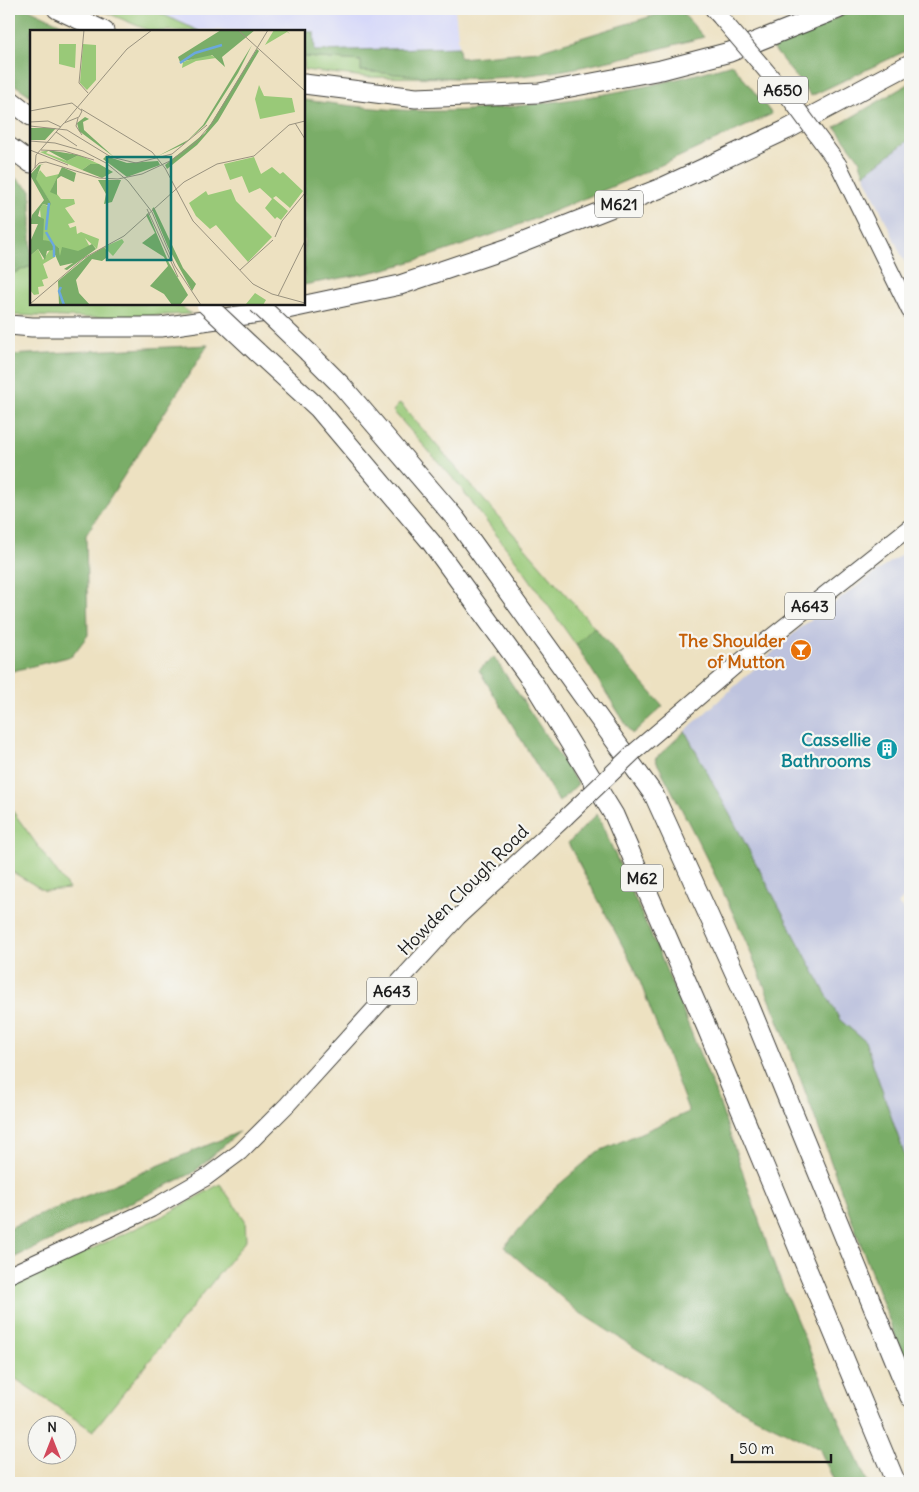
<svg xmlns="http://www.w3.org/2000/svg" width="919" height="1492" viewBox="0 0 919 1492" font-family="Delius,sans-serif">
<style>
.built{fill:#d6d8f9}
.industrial{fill:#bec3de}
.green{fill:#99c978;stroke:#5a724a}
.forest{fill:#7aad68;stroke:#4b6442}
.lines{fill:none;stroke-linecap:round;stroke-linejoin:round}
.major-casing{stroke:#3b3a35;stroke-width:18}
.highway-casing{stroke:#3b3a35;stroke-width:21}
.major{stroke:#fff;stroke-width:16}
.highway{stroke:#fff;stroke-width:19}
.major-bridge-casing{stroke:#3b3a35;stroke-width:18;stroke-linecap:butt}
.highway-bridge-casing{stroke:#3b3a35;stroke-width:21;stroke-linecap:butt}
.major-bridge{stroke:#fff;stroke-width:16}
.highway-bridge{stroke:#fff;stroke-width:19}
.labels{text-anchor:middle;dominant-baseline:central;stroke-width:4.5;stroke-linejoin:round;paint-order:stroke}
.shield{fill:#f6f6f2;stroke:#5d5d5c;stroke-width:1}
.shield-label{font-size:16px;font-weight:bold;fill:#1c1c1c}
.food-label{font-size:18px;font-weight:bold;fill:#c56008;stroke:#f6f6f2;text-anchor:end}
.culture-label{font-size:18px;font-weight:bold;fill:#0d838f;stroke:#f6f6f2;text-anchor:end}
.street-label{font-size:18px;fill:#1c1c1c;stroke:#f6f6f2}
.inset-river{fill:none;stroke:#6ba8dd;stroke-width:2.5}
.inset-road{fill:none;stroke:#99927f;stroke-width:1}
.view{fill:#0f766e;fill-opacity:0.15;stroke:#0f766e;stroke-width:2.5}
.inset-edge{fill:none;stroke:#1c1c1c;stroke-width:2.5}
</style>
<rect width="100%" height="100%" fill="#f6f6f2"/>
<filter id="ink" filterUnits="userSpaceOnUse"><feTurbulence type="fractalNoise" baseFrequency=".02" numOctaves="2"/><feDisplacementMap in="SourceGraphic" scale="10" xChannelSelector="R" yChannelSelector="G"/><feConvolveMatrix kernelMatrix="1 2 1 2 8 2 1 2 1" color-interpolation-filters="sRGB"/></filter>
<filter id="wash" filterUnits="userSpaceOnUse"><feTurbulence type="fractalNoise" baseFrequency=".0096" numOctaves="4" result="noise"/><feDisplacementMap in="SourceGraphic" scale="20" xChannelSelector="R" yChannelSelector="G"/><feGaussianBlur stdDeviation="1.12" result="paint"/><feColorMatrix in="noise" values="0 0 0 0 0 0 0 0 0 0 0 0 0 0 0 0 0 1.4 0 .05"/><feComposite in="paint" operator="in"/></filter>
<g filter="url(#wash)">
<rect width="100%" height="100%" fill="#ede1c1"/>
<path class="built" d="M151 9H455L459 47 315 51 314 32 197 30Z"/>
<path class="industrial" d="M910 139V274L864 174Z
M910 548V890L898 904 910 916V1171L865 1041 840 1020 685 731 801 627Z"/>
<path class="green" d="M98 9H151L199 31H150Z
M304 57 362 61 361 71 461 78 366 77 304 70Z
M31 266V304H178L191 314 93 318 9 315V275Z
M400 403 594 627 576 645 523 570 458 484 393 411Z
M9 806 69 889 45 891 9 870Z
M220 1184 245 1220 246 1240 93 1431 13 1377 9 1372V1287L165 1215Z"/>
<path class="forest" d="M9 9H29L76 31H31V96L9 81Z
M675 9H679L704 37C624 58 543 81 460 78 427 77 394 74 361 71V61L304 57V31L314 32 315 51 459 47 460 58 538 51Z
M856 9H910V49L811 96 772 47Z
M732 64 772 114C649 171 524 230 393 267 364 275 333 279 304 285V100C358 107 416 114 470 110 559 104 647 90 732 64Z
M910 83V139L864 174 859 159 835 127Z
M9 173 31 190V266L9 275Z
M208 345 86 535 88 635 72 656 9 672V355Z
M594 627 663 706 632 734 576 645Z
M494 657 578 784 559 802 479 670Z
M685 731 840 1020 865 1041 910 1171V1373C856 1240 813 1103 758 970 728 898 692 828 655 759Z
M597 814 661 957 719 1102 775 1268 838 1418 868 1483H835L819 1448 749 1414 681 1377 577 1311 504 1247 554 1189 597 1152 689 1112 636 971 568 843Z
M239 1132 193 1173 9 1260V1228Z"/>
</g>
<g filter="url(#ink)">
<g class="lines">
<g class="major-casing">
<path id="major" d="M713 9 722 19
M838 164 910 311
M673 719 736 665 910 527
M9 1275 151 1209 205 1178 240 1152 287 1105 458 917 566 817"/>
</g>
<g class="highway-casing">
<path id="highway" d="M57 9 104 31
M304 84 416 98 539 93 661 70 730 52 838 9
M9 99 31 116
M9 147 31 163
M9 325 32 327H161L287 309 400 285 506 249 661 188 786 130 910 64
M257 352 318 408 431 542 534 684 614 815 706 1026 896 1483
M308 352 342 386 455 518 654 795 748 1002 910 1397"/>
</g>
<use href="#major" class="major"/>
<use href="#highway" class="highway"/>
<g class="major-bridge-casing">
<path id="major-bridge" d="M722 19 791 100 838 164
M566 817 634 752 673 719"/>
</g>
<g class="highway-bridge-casing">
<path id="highway-bridge" d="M206 304 257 352
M258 304 308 352"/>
</g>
<use href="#major-bridge" class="major-bridge"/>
<use href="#highway-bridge" class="highway-bridge"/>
</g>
</g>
<defs>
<g id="bar-disc" transform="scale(1.125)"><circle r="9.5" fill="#e8710a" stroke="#f6f6f2"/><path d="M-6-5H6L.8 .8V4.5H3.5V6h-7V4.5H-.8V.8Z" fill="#fff"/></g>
<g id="building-disc" transform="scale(1.125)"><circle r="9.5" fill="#0f9aa8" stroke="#f6f6f2"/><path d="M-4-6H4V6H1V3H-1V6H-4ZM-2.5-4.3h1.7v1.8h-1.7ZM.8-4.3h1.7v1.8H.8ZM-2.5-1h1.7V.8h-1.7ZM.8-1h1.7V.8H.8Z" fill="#fff"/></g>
</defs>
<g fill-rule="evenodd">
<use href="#bar-disc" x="801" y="650"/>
<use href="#building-disc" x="887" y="749"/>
</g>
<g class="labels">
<g class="shield">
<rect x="758" y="76.5" width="50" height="27" rx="4"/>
<rect x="595" y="190.5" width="48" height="27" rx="4"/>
<rect x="785" y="592.5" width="50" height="27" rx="4"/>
<rect x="621" y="864.5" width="42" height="27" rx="4"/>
<rect x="367" y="977.5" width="50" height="27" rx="4"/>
</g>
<g class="shield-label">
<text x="783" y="90">A650</text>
<text x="619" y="204">M621</text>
<text x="810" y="606">A643</text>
<text x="642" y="878">M62</text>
<text x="392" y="991">A643</text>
</g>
<g class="food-label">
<text x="785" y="640">The Shoulder<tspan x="785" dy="21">of Mutton</tspan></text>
</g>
<g class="culture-label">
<text x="871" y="739">Cassellie<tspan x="871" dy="21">Bathrooms</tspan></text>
</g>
<g class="street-label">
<text transform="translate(463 890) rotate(-45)">Howden Clough Road</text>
</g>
</g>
<g transform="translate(30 30)">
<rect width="275" height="275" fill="#ede1c1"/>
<path d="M244 0H256L260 4 257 2 235 15ZM29 14H46L45 38 29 34ZM53 14 66 15V50L57 60 50 53ZM179 24 186 28 166 31 152 38 153 32ZM229 55 234 66 262 68 265 82 230 89 225 69ZM19 120 16 123 37 131 49 125 69 134H60L52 140 10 122ZM224 127 231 144 242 137 250 144 253 142 273 161 260 178 246 166 243 168 258 181 251 190 247 187 245 189 235 178 242 169 230 158 219 163 212 146 200 150 194 134ZM10 140 16 147 29 144 22 158 31 169H44L45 174 35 178 45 192 38 194 40 198 46 196 47 204 51 202 69 209 67 219 55 208 60 217 30 229 29 218 13 210 10 179 13 174 18 176 21 173 5 149ZM201 159 206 171 242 207 218 232 186 195 180 199 166 186 159 173 176 161 178 165ZM92 209 94 212 83 226 74 217ZM8 219 13 230 20 220H23L25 227 13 234 18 248 12 250 14 256 8 257 9 264 4 265 0 260V226ZM225 263 236 270 233 275 216 274Z" fill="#99c978"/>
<path d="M191 0H225L192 27 195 37 182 25 150 32 148 27ZM222 15 208 43 175 95 154 114 128 126 158 110 173 95ZM227 19 229 21 188 91 167 115 137 139 135 135 175 103ZM55 87 59 89 53 92 54 100 84 127 49 101 47 93ZM0 98H26L15 110H0ZM17 120 49 125 37 131ZM76 126 97 133 128 131 130 135 97 147 73 129ZM14 134 11 135 6 149 21 173 20 176 13 174 10 179 8 186 14 189 13 210 19 211 29 218 30 226 32 217 48 221 62 214 66 219 37 240 34 239 43 233 30 236 23 220 17 221 15 230 8 219 0 226V212L8 194H0L2 185 14 170 0 145 9 135ZM60 134H69L83 142 72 148 52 140ZM32 137 46 143 44 152 31 146 27 149V165L20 162ZM68 150H91L82 172 74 174 76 164ZM124 177 153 238 166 254 162 261 138 217 122 179ZM118 183 139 233 158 265 150 275H142L134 264 120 256 138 236 134 227 112 213 125 203 116 185ZM74 217 78 222 76 228 72 231 62 229 46 250 49 263 60 275H29L28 251 57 227Z" fill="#7aad68"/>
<path class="inset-river" d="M150 33 165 23 192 15M16 200 19 173M16 202 24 216V227M31 257 29 261 34 275"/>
<path class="inset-road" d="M54 0 49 53 58 63M208 0 275 61M51 79 122 122 135 138 163 191 223 254 242 264 275 273M0 81 42 73 52 81 49 87 34 93 6 125 5 138M48 88 46 96 52 105M0 92 18 91 31 97M35 92 97 19 122 0M265 93 275 109M0 96 37 100 81 127 106 133 142 124 177 95M26 102 47 116M0 111 25 113 53 121 76 133 98 151 122 182 145 236 171 275M0 120 38 135M11 120 34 121 64 130M0 143 9 133 16 132 69 148 88 149 112 144 140 131 166 112 182 93 238 0M117 179 148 247M245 207 252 191 275 163M210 240 243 210M248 266 275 211M0 274 54 228 94 206 154 152 187 134 224 126 259 95 275 91"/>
<path class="view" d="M77 127H141V230H77Z"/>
<rect width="275" height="275" class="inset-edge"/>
</g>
<rect width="919" height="1492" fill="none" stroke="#f6f6f2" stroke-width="30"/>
<g transform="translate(52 1440)"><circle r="24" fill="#f6f6f2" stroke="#9f9f9c"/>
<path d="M0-4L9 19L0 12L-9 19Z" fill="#d1495b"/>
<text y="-8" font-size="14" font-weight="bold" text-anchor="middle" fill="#1c1c1c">N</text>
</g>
<path d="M732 1454v8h99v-8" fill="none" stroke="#1c1c1c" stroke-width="2.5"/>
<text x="739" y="1454" font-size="15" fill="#1c1c1c" stroke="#f6f6f2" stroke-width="4" paint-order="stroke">50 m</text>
</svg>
